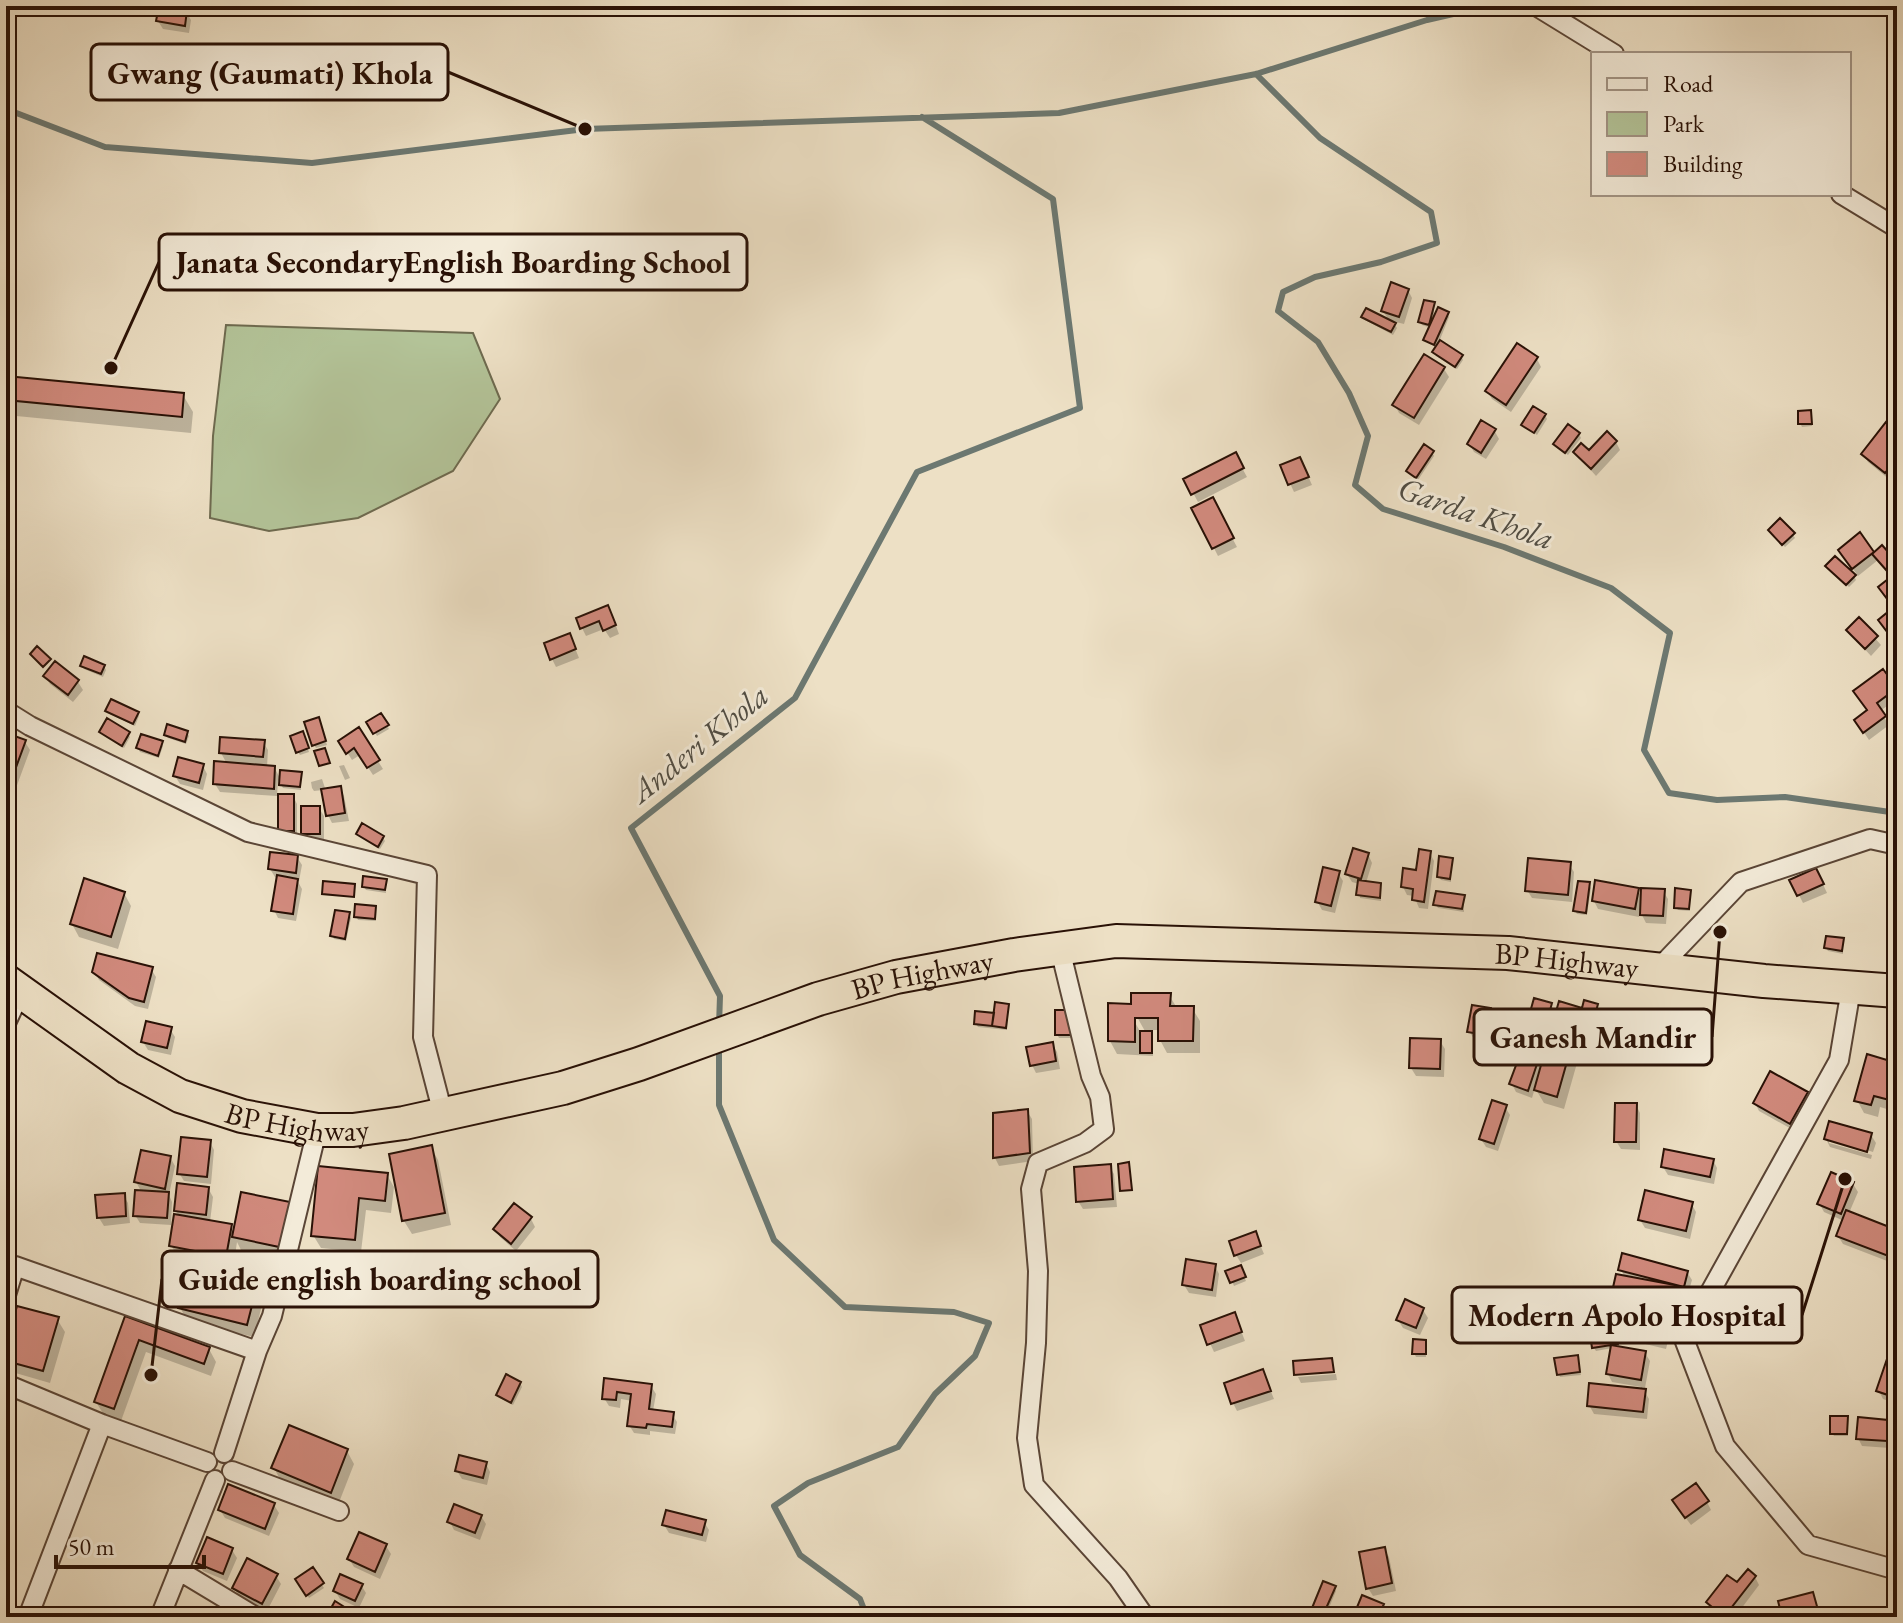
<svg xmlns="http://www.w3.org/2000/svg" width="1903" height="1623" viewBox="0 0 1903 1623" font-family="'EB Garamond',serif">
<style>
.green{fill:#b3c398;stroke:#6e6a4f;stroke-width:2}
.shadow{fill:#0003;fill-rule:evenodd}
.lines{fill:none;stroke-linecap:round;stroke-linejoin:round}
.stream{stroke:#6c7871;stroke-width:6}
.building{fill:#d18a7d;stroke:#291106;stroke-width:2}
.street-casing{stroke:#5a4536;stroke-width:22}
.highway-casing{stroke:#291106;stroke-width:36}
.street{stroke:#f3ebd9;stroke-width:18}
.highway{stroke:#ede0c5;stroke-width:32}
.labels{text-anchor:middle;dominant-baseline:central;stroke-width:6;stroke-linejoin:round;paint-order:stroke}
.street-label{font-size:30px;fill:#291106;stroke:#f3ebd9}
.water-label{font-size:32px;font-style:italic;fill:#504d44;stroke:#f3ebd9}
.leader{fill:none;stroke:#291106;stroke-width:3}
.callout-dot{fill:#291106;stroke:#f3ebd9;stroke-width:3}
.callout{fill:#f3ebd9;stroke:#291106;stroke-width:3}
.callout-label{font-size:32px;text-anchor:middle;font-weight:bold;fill:#291106}
</style>
<rect width="100%" height="100%" fill="#ede0c5"/>
<filter id="stains"><feTurbulence type="fractalNoise" baseFrequency=".0025" numOctaves="4"/><feColorMatrix values="0 0 0 0 .2 0 0 0 0 .09 0 0 0 0 .02 0 0 0 .5 -.17"/></filter>
<radialGradient id="worn" r=".72"><stop offset=".6" stop-color="#630" stop-opacity="0"/><stop offset="1" stop-color="#630" stop-opacity=".3"/></radialGradient>
<path class="green" d="M226 325 473 333 500 399 453 471 358 518 269 531 210 518 213 436Z"/>
<path class="shadow" d="M186 12 191 20 189 33 163 29 158 21Z
M1408 290 1412 298 1404 324 1392 321 1397 328 1393 335 1365 320 1363 317 1390 322 1383 311Z
M1434 304V316L1447 313 1449 317 1439 342 1461 356 1463 360 1457 369 1436 356 1434 352 1437 348 1426 340 1431 328 1422 325 1420 322Z
M1424 357 1444 369 1449 377 1419 425 1399 413 1395 405Z
M1537 359 1541 367 1511 412 1492 399 1487 391Z
M6 378 183 395 193 412 191 433 6 415Z
M1810 412 1812 426 1802 427 1800 423Z
M1545 415 1547 419 1537 435 1524 425Z
M1494 430 1499 439 1486 459 1474 452 1469 444Z
M1897 433V472L1890 480 1868 462 1863 454Z
M1579 434 1581 438 1568 455 1555 445Z
M1616 442 1620 450 1596 476 1575 452 1589 453Z
M1432 452 1434 456 1418 480 1410 474 1408 471Z
M1235 455 1247 477 1198 502 1186 480Z
M1282 466 1304 467 1312 485 1294 492Z
M1212 500 1237 547 1218 556 1194 509Z
M1773 534 1793 535 1795 538 1785 547Z
M1859 535 1874 555 1895 563 1897 566 1890 573 1878 560 1858 576 1845 558Z
M1830 569 1854 576 1856 580 1849 587Z
M1897 574V631L1891 635 1881 620 1896 608 1885 595Z
M612 615 619 634 610 638 604 629 586 636 582 628Z
M1859 620 1881 645 1871 656 1848 631Z
M573 643 579 658 556 667 552 659Z
M55 663 78 682 83 690 73 702 50 684 45 676Z
M83 666H104L106 670 103 677 84 669Z
M1883 672 1897 693V699L1880 711 1889 725 1869 740 1861 728Z
M108 711 137 713 139 716 135 726 110 714Z
M381 716 389 729 377 736 369 723Z
M320 723 327 745 316 748 314 745Z
M358 729 383 769 373 775 360 755 352 760 340 741Z
M101 732 128 734 130 737 124 748Z
M187 733 189 736 186 744 168 738 166 735Z
M6 735 25 742 30 750 16 788 6 785Z
M304 737 309 752 300 755 298 752Z
M263 742 268 750 267 767H274L281 780 300 774 301 790 283 788 278 780 277 796 220 792 215 784 227 764 221 753Z
M161 743 163 746 159 758 140 752 138 748Z
M344 765 350 778 345 780 339 766Z
M203 766 207 774 203 790 180 784 175 776Z
M322 779 326 791 340 788 344 796 349 821 332 823 328 815 323 790 314 791 312 788 311 782Z
M293 796 297 804V839L280 831Z
M319 808 324 816V842H308L303 834Z
M358 834 383 838 385 841 380 849Z
M1430 853 1434 861 1428 909 1419 908 1414 896 1407 895 1403 887 1418 872Z
M1368 854 1372 863 1366 883 1380 885 1381 901 1360 898 1359 884 1352 882 1347 874Z
M297 857 302 865 299 881 297 880 302 889 296 921 278 918 274 910 279 878 275 877 270 869Z
M1451 860V882L1441 880 1439 877Z
M1569 864 1574 872 1572 902 1532 898 1527 890Z
M1338 873 1343 881 1335 913 1322 910 1317 901Z
M1820 878 1827 893 1803 903 1792 881Z
M385 881 386 893 366 890 364 887Z
M1589 884 1591 888 1587 915 1577 914 1575 911Z
M1637 889 1643 899 1663 891 1668 899 1666 924 1646 923 1640 911 1639 917 1598 909 1594 901Z
M1690 891V911L1678 910 1676 907Z
M124 893 131 906 118 949 79 937 72 924Z
M1464 897V912L1438 908 1436 905Z
M375 907 376 921 358 920 356 916Z
M349 914 351 918 346 941 334 939 332 935Z
M1842 940 1843 954 1828 951 1826 948Z
M151 969 156 977 148 1009 135 1006 99 980 94 971Z
M1133 995H1169L1177 1008H1192L1200 1021V1053H1167L1160 1040V1030H1150L1153 1036V1056L1117 1054 1110 1041V1005L1133 1006ZM1132 1008 1146 1033H1141L1128 1010Z
M1551 1005 1557 1015 1597 1006 1605 1019 1593 1059 1579 1056 1564 1109 1544 1103 1535 1088 1532 1098 1516 1092 1512 1084 1537 1060 1542 1068 1548 1047 1530 1042 1526 1034Z
M1008 1006 1007 1030 978 1027 976 1024 996 1015Z
M1490 1010 1495 1018 1491 1042 1474 1039 1469 1031Z
M1072 1015V1038H1059L1057 1034Z
M170 1029 175 1037 171 1055 148 1050 143 1042Z
M1440 1041 1445 1049 1444 1077 1416 1076 1411 1068Z
M1052 1044 1057 1052 1060 1069 1036 1073 1032 1065Z
M1897 1065V1112L1880 1107 1878 1117 1864 1113 1857 1100Z
M1806 1093 1811 1102 1795 1131 1759 1111 1755 1103Z
M1636 1105 1640 1113V1150L1621 1149 1616 1141Z
M1505 1107 1510 1115 1498 1151 1486 1147 1481 1139Z
M1027 1111 1032 1119 1033 1161 999 1166 995 1158Z
M1871 1135 1876 1143 1873 1152 1829 1138V1143L1872 1155 1871 1159 1830 1147 1826 1139Z
M210 1142 214 1150 211 1184 184 1181 179 1173Z
M431 1147 438 1160 451 1225 412 1234 404 1221 392 1155Z
M170 1157 175 1166 169 1195 172 1202 171 1225 140 1223 135 1215 142 1193 136 1182Z
M1713 1160 1717 1168 1714 1184 1668 1175 1663 1167Z
M1109 1166 1114 1174 1117 1207 1083 1209 1078 1201Z
M387 1175 394 1187 391 1213 366 1210 361 1252 321 1248 313 1235Z
M1853 1184 1858 1192 1849 1213 1897 1232 1895 1264 1843 1244 1838 1236 1844 1221 1824 1212 1819 1203Z
M208 1188 213 1197 210 1222 230 1226 235 1233 242 1194 290 1260 241 1250 237 1242 233 1269 178 1258 171 1245 179 1217 176 1211Z
M123 1195 128 1203 130 1223 104 1226 99 1218Z
M1691 1203 1696 1212 1690 1239 1645 1228 1640 1220Z
M514 1206 531 1219 535 1227 516 1251 500 1237 495 1229Z
M1259 1242 1264 1254 1241 1263 1236 1255Z
M1215 1266 1219 1274 1216 1297 1189 1293 1184 1285Z
M1240 1268 1246 1281 1234 1286 1228 1272Z
M1621 1269 1687 1272 1692 1280 1688 1294 1684 1293 1681 1311 1668 1309 1671 1313 1669 1323 1663 1321 1670 1333 1666 1349 1637 1342 1632 1333 1640 1319 1636 1313 1638 1303 1619 1299 1614 1291 1625 1278Z
M256 1288 263 1301 254 1337 188 1321 180 1308Z
M1423 1310 1428 1318 1420 1335 1403 1328 1398 1320Z
M57 1319 65 1332 50 1383 12 1372 6 1362V1353Z
M126 1319 209 1349 216 1362 211 1376 146 1352 121 1421 104 1415 96 1402Z
M1238 1323 1245 1341 1214 1352 1202 1326Z
M1617 1335 1619 1349 1645 1353 1650 1361 1645 1388 1642 1387 1649 1399 1647 1419 1594 1414 1589 1405 1641 1390V1387L1612 1382 1608 1374 1612 1348 1596 1351 1594 1348Z
M1425 1342 1426 1357H1416L1414 1353Z
M1577 1357 1581 1375 1560 1377 1559 1374Z
M1897 1361V1404L1883 1399 1879 1391Z
M1263 1372 1274 1399 1237 1411 1233 1403Z
M1336 1374 1337 1380 1301 1383 1298 1377Z
M606 1380 651 1386 656 1394 653 1411 672 1414 677 1422 675 1434 650 1431V1435L634 1433 629 1425 632 1401 621 1399 620 1408 609 1406 604 1398Z
M520 1383 522 1387 513 1405 500 1398 498 1395Z
M1846 1418 1848 1436H1834L1832 1433Z
M1887 1422 1892 1430 1890 1448 1862 1446 1858 1438Z
M347 1451 354 1464 338 1505 281 1481 274 1468Z
M486 1464 490 1472 487 1485 462 1479 457 1471Z
M1707 1502 1711 1510 1691 1525 1679 1509Z
M274 1505 279 1513 269 1536 225 1518 220 1510Z
M481 1516 486 1524 480 1540 454 1530 450 1522Z
M704 1522 709 1530 706 1542 669 1533 664 1525Z
M386 1546 391 1554 380 1579 354 1567 349 1559Z
M1384 1549 1389 1557 1396 1591 1373 1596 1368 1588Z
M232 1550 237 1558 227 1581 203 1571 198 1563Z
M312 1570 324 1588 309 1598 298 1580Z
M276 1576 281 1584 267 1611 239 1596 234 1588Z
M1755 1577 1759 1585 1735 1617H1722L1713 1610 1708 1602Z
M361 1585 366 1593 359 1608 340 1599 335 1591Z
M1334 1588 1336 1591 1326 1615 1316 1611 1314 1607Z
M1382 1606 1387 1614 1386 1617H1355Z
M406 1610 410 1617H392L391 1612Z"/>
<g class="lines">
<path class="stream" d="M1256 74 1320 138 1431 212 1437 243 1381 262 1315 277 1283 292 1278 311 1318 342 1349 393 1368 436 1355 485 1383 509 1504 547 1611 588 1670 633 1644 750 1669 793 1717 800 1785 797 1897 813
M6 109 105 147 312 163 585 129 1059 113 1256 74 1427 20 1488 6
M719 1026 720 996 631 828 795 698 917 472 1080 408 1053 199 922 117
M719 1045V1105L774 1240 845 1307 954 1312 989 1323 975 1356 935 1394 898 1447 808 1483 774 1506 800 1555 860 1599 867 1617"/>
</g>
<path class="building" d="M159 6 187 10 185 26 156 21Z
M1391 282 1409 289 1399 317 1381 311Z
M1424 300 1435 302 1429 325 1418 322Z
M1438 307 1449 312 1434 345 1423 340Z
M1366 308 1396 323 1391 332 1361 317Z
M1440 340 1463 355 1455 367 1432 352Z
M1517 343 1538 357 1506 405 1485 391Z
M1424 354 1445 367 1414 418 1392 405Z
M6 376 184 393 182 417 6 400Z
M1533 406 1546 414 1534 433 1521 425Z
M1811 410 1812 424H1798V411Z
M1481 420 1496 429 1481 453 1467 444Z
M1886 422 1897 430V458L1885 473 1861 454Z
M1568 424 1580 433 1565 453 1553 444Z
M1607 431 1617 441 1591 469 1573 452 1581 443 1589 450Z
M1424 444 1434 451 1416 478 1406 471Z
M1236 452 1244 468 1191 495 1183 479Z
M1300 457 1309 477 1288 485 1280 465Z
M1213 497 1234 538 1212 549 1191 508Z
M1780 518 1795 533 1782 545 1768 530Z
M1860 532 1874 552 1852 569 1838 550Z
M1882 545 1897 562 1887 571 1872 554Z
M1835 556 1856 575 1846 585 1825 566Z
M1897 572V599L1891 604 1878 587Z
M608 605 616 625 603 631 599 621 580 629 576 618Z
M1894 607 1897 611V626L1888 633 1878 620Z
M1859 617 1878 636 1865 649 1846 630Z
M570 633 576 649 550 660 544 643Z
M37 646 51 659 43 667 30 654Z
M84 656 105 665 101 674 80 666Z
M55 661 79 680 68 695 43 676Z
M1883 669 1897 688 1877 703 1886 716 1863 733 1854 720 1867 710 1853 691Z
M111 699 139 712 133 724 105 711Z
M381 713 389 725 373 734 366 722Z
M319 717 326 741 312 746 304 722Z
M107 718 130 732 122 746 99 732Z
M167 724 188 731 185 742 164 735Z
M359 727 380 760 367 768 354 748 346 754 338 741Z
M303 731 309 748 296 753 290 736Z
M6 733 26 740 11 781 6 779Z
M141 734 163 741 158 756 136 748Z
M220 737 265 740 263 757 219 753Z
M325 748 330 763 319 766 314 751Z
M178 757 204 764 199 783 173 776Z
M214 761 275 766 274 789 213 784Z
M280 770 302 772 300 787 279 785Z
M341 786 345 813 326 816 321 789Z
M278 794H294V831H278Z
M301 806H320V834H301Z
M362 823 384 836 378 847 356 834Z
M1353 848 1369 853 1361 879 1345 874Z
M1419 849 1431 851 1424 902 1412 900 1413 889 1401 887 1403 868 1416 870Z
M270 852 298 855 296 873 268 869Z
M1439 856 1453 858 1450 879 1437 877Z
M1528 858 1571 862 1568 895 1525 891Z
M1323 867 1340 871 1331 906 1315 902Z
M1816 868 1824 884 1797 896 1789 880Z
M277 875 298 879 293 914 271 911Z
M363 876 387 879 385 890 362 887Z
M84 878 125 892 111 937 70 924Z
M1358 880 1381 883 1380 898 1356 895Z
M1595 880 1639 888 1635 909 1592 901Z
M323 881 355 884 354 897 322 894Z
M1578 881 1590 882 1586 913 1573 911Z
M1641 888 1665 889 1663 916 1640 915Z
M1675 888 1691 890 1689 909 1674 908Z
M1436 891 1465 895 1462 909 1433 905Z
M355 904 376 906 375 919 354 917Z
M335 910 350 912 345 939 330 936Z
M1826 936 1844 938 1842 951 1824 948Z
M97 953 153 967 144 1002 129 998 92 972Z
M1131 993H1171L1170 1006H1194L1193 1041H1158V1018H1135V1042L1108 1041V1003L1131 1004Z
M1534 998 1552 1003 1542 1040 1524 1034Z
M1584 1000 1598 1004 1586 1048 1572 1044 1557 1097 1534 1090 1559 1001 1582 1008Z
M995 1002 1009 1004 1006 1028 992 1026Z
M1472 1005 1491 1008 1487 1035 1467 1032Z
M1055 1010H1071V1035H1055Z
M975 1011 994 1013 992 1026 974 1024Z
M146 1021 172 1027 167 1048 141 1042Z
M1140 1031H1152V1053H1140Z
M1410 1038 1441 1039 1440 1069 1409 1068Z
M1053 1042 1056 1061 1030 1066 1026 1047Z
M1521 1052 1539 1058 1528 1091 1509 1084Z
M1867 1054 1897 1063V1102L1874 1096 1871 1105 1854 1101Z
M1770 1071 1808 1092 1790 1124 1753 1103Z
M1492 1100 1507 1105 1494 1144 1479 1139Z
M1615 1103H1637L1636 1142H1614Z
M1028 1109 1030 1153 993 1158V1113Z
M1829 1121 1872 1133 1867 1152 1824 1139Z
M181 1137 211 1140 207 1177 177 1174Z
M432 1145 445 1213 402 1221 389 1154Z
M1664 1149 1714 1159 1710 1177 1661 1167Z
M141 1150 171 1156 165 1189 134 1182Z
M1129 1162 1132 1190 1120 1191 1118 1164Z
M1111 1164 1113 1199 1076 1202 1074 1167Z
M318 1166 388 1173 385 1201 359 1198 355 1240 311 1236Z
M1831 1172 1854 1182 1841 1214 1817 1204Z
M177 1183 209 1187 206 1215 174 1211Z
M135 1190 169 1192 167 1218 133 1216Z
M1645 1190 1693 1202 1686 1231 1638 1220Z
M241 1192 295 1203 284 1248 232 1237Z
M125 1193 126 1216 97 1218 95 1195Z
M514 1203 532 1217 511 1244 493 1229Z
M1846 1210 1897 1230V1242L1891 1257 1836 1236Z
M174 1214 232 1224 226 1257 169 1246Z
M1256 1231 1261 1246 1234 1256 1229 1241Z
M1622 1253 1688 1271 1684 1287 1618 1270Z
M1186 1259 1216 1264 1212 1290 1182 1285Z
M1241 1265 1246 1277 1230 1283 1225 1271Z
M188 1269 257 1286 247 1325 178 1308Z
M1616 1274 1680 1286 1677 1304 1612 1292Z
M1405 1299 1424 1308 1416 1328 1396 1320Z
M17 1306 59 1317 43 1371 6 1361V1345Z
M1235 1312 1242 1332 1207 1345 1200 1325Z
M125 1316 210 1347 204 1364 139 1340 114 1409 94 1402Z
M1616 1329 1618 1344 1592 1348 1590 1334Z
M1413 1339 1426 1340V1354H1412Z
M1611 1345 1646 1351 1641 1380 1606 1374Z
M1578 1355 1580 1372 1557 1375 1554 1358Z
M1888 1356 1897 1359V1398L1876 1391Z
M1332 1358 1334 1372 1294 1375 1293 1361Z
M1263 1369 1271 1391 1231 1404 1224 1383Z
M506 1374 521 1382 511 1403 496 1395Z
M604 1378 652 1384 649 1409 674 1412 672 1427 647 1424 646 1428 627 1426 631 1394 617 1392 616 1400 602 1399Z
M1589 1383 1646 1389 1643 1412 1587 1406Z
M1830 1416H1848L1847 1434H1830Z
M1858 1417 1888 1420 1887 1441 1856 1439Z
M289 1425 348 1449 331 1493 271 1468Z
M459 1455 487 1462 483 1478 455 1471Z
M1696 1483 1709 1501 1685 1518 1672 1500Z
M228 1484 275 1503 265 1529 218 1510Z
M454 1504 482 1515 475 1533 447 1522Z
M666 1510 706 1520 702 1535 662 1525Z
M359 1532 387 1544 375 1572 347 1559Z
M207 1537 233 1548 223 1574 196 1563Z
M1385 1547 1392 1583 1366 1589 1359 1552Z
M247 1558 278 1574 262 1604 232 1588Z
M313 1567 324 1583 306 1596 295 1579Z
M1748 1569 1756 1576 1724 1617 1706 1602 1727 1575 1737 1582Z
M340 1574 363 1584 355 1601 333 1591Z
M1323 1581 1336 1586 1324 1613 1312 1608Z
M1813 1592 1820 1617H1782L1778 1601Z
M1362 1595 1384 1604 1378 1617H1353Z
M335 1601 354 1613 352 1617H326Z"/>
<g class="lines">
<g class="street-casing">
<path id="street" d="M1536 6 1614 54
M1841 194 1897 228
M6 711 30 726 248 832 427 875 423 1037 443 1114
M1060 949 1091 1076 1100 1097 1104 1129 1085 1143 1038 1163 1031 1189 1038 1271 1036 1343 1027 1438 1034 1485 1118 1578 1145 1617
M1659 968 1741 882 1870 839 1897 845
M1851 989 1839 1060 1684 1339 1725 1446 1808 1545 1897 1570
M6 1023 21 991
M6 1265 15 1266 257 1351
M6 1295 15 1266
M6 1384 102 1424 207 1462
M224 1453 257 1351 272 1316 317 1130
M232 1471 339 1511
M178 1570 256 1617
M28 1617 102 1424
M160 1617 215 1480"/>
</g>
<g class="highway-casing">
<g id="highway">
<path id="s1" d="M6 981 128 1068 180 1096 242 1116 317 1130H353L404 1123 563 1088 639 1064 818 999 896 977 1014 955 1116 941 1508 953 1764 981 1897 991"/>
</g>
</g>
<use href="#street" class="street"/>
<use href="#highway" class="highway"/>
</g>
<g class="labels">
<g class="street-label">
<text stroke="none"><textPath href="#s1" startOffset="1626">BP Highway</textPath></text>
<text stroke="none"><textPath href="#s1" startOffset="978">BP Highway</textPath></text>
<text stroke="none"><textPath href="#s1" startOffset="330">BP Highway</textPath></text>
</g>
<g class="water-label">
<text transform="translate(1476 513) rotate(19)">Garda Khola</text>
<text transform="translate(699 743) rotate(-39)">Anderi Khola</text>
</g>
</g>
<path class="leader" d="M585 129L448 72M111 368L159 262M1720 932L1712 1037M151 1375L162 1279M1845 1179L1802 1315"/>
<g class="callout-dot">
<circle cx="585" cy="129" r="8"/>
<circle cx="111" cy="368" r="8"/>
<circle cx="1720" cy="932" r="8"/>
<circle cx="151" cy="1375" r="8"/>
<circle cx="1845" cy="1179" r="8"/>
</g>
<g class="callout">
<rect x="91" y="44" width="357" height="56" rx="8"/>
<rect x="159" y="234" width="588" height="56" rx="8"/>
<rect x="1474" y="1009" width="238" height="56" rx="8"/>
<rect x="162" y="1251" width="436" height="56" rx="8"/>
<rect x="1452" y="1287" width="350" height="56" rx="8"/>
</g>
<g class="callout-label">
<text x="270" y="84">Gwang (Gaumati) Khola</text>
<text x="453" y="273">Janata SecondaryEnglish Boarding School</text>
<text x="1593" y="1048">Ganesh Mandir</text>
<text x="380" y="1290">Guide english boarding school</text>
<text x="1627" y="1326">Modern Apolo Hospital</text>
</g>
<rect width="1903" height="1623" fill="none" stroke="#ede0c5" stroke-width="32"/>
<rect x="8" y="8" width="1887" height="1607" fill="none" stroke="#291106" stroke-width="4"/>
<rect x="16" y="16" width="1871" height="1591" fill="none" stroke="#291106" stroke-width="2"/>
<rect x="1591" y="52" width="260" height="144" fill="#f3ebd9" stroke="#a29485" stroke-width="2"/>
<rect x="1607" y="78" width="40" height="12" fill="#f3ebd9" stroke="#a29485" stroke-width="2"/>
<text x="1663" y="92" font-size="24" fill="#291106">Road</text>
<rect x="1607" y="112" width="40" height="24" fill="#b3c398" stroke="#a29485" stroke-width="2"/>
<text x="1663" y="132" font-size="24" fill="#291106">Park</text>
<rect x="1607" y="152" width="40" height="24" fill="#d18a7d" stroke="#a29485" stroke-width="2"/>
<text x="1663" y="172" font-size="24" fill="#291106">Building</text>
<path d="M56 1555v12h148v-12" fill="none" stroke="#291106" stroke-width="4"/>
<text x="68" y="1555" font-size="24" fill="#291106" stroke="#f3ebd9" stroke-width="6" paint-order="stroke">50 m</text>
<rect width="100%" height="100%" filter="url(#stains)"/>
<rect width="100%" height="100%" fill="url(#worn)"/>
</svg>
